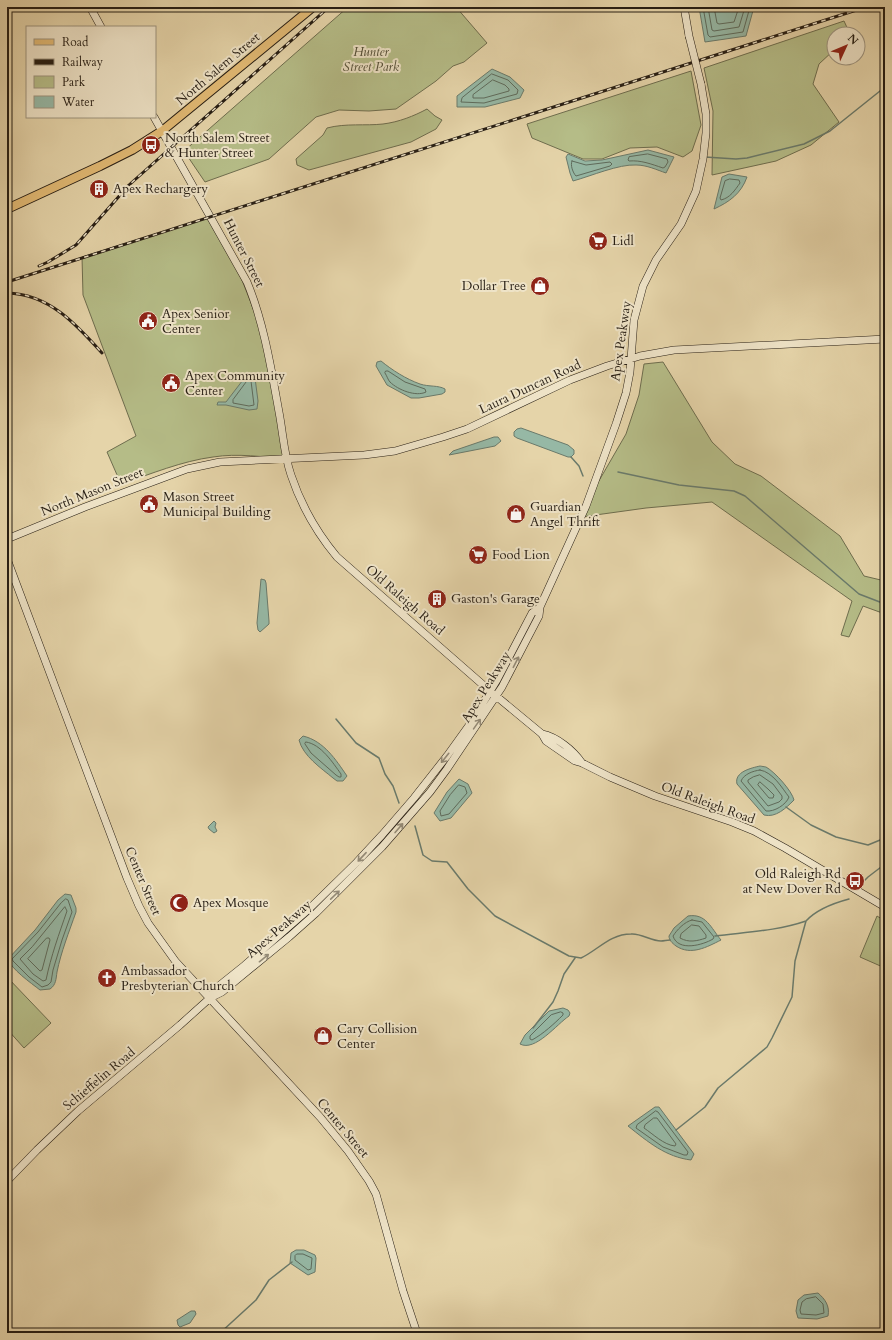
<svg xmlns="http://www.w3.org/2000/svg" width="892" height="1340" viewBox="0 0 892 1340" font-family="Cardo,serif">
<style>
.green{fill:#b5bc87;stroke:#6e6d4e}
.water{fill:#96b8a5;stroke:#6a7a6b}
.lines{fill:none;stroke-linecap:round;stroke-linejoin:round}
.shore{stroke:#5e6b5c;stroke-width:1}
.stream{stroke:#6a7a6b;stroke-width:1.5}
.secondary-casing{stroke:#271e14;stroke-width:8}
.primary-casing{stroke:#271e14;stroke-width:10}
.secondary{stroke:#eee3c7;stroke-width:7}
.primary{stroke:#e2ba74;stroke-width:8}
.rail-casing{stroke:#271e14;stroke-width:3}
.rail{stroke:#eee3c7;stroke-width:1.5;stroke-dasharray:4.5;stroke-linecap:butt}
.secondary-bridge-casing{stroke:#271e14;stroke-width:8;stroke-linecap:butt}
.secondary-bridge{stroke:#eee3c7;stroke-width:7}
.oneway{stroke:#948a76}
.labels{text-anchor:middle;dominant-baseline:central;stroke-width:4;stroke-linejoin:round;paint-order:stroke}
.park-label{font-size:13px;font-style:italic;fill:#524d36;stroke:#eee3c7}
.street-label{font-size:13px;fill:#271e14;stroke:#eee3c7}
.poi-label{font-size:13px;fill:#271e14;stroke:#eee3c7;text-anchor:start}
</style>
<rect width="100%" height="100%" fill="#e5d4a9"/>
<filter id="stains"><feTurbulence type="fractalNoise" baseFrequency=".005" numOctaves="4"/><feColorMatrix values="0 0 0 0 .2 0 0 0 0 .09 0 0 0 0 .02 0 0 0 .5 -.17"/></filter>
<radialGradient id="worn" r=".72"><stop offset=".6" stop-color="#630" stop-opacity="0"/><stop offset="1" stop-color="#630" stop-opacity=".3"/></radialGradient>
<path class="green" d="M348 7H456L487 43 464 62 453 66 436 81 396 109 369 111 339 110 316 117 269 159 205 182 184 151Z
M844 21 850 34H834V50L819 64 813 84 839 122 811 145 776 161 712 175 713 111 704 68Z
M691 71 701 125 692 151 683 157 657 147 630 148 602 159H583L532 138 527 124Z
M427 109 435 116 442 120 436 129 411 142 309 170 297 165 296 159 323 135 327 128C346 123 365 126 383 124 399 122 414 116 427 109Z
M210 217 238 270 260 326 287 459C263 457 238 453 213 457 182 461 151 474 121 484L107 452 136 436 83 295 82 257Z
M663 362 712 442 735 464 761 476 840 536 864 576 885 581V614L863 606 849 637 841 635 852 601 712 502 646 508 581 517 589 498 626 434 639 395 644 364Z
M877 916 885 921V968L860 957Z
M7 977 51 1023 24 1048 7 1029Z"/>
<path class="water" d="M699 7H754L746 36 705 42Z
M492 69 510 77 524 90 520 98 485 107H457V96Z
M648 150 674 157 666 173C657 170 647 165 636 165 619 164 591 176 573 181L570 173 566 157 568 154 585 161 602 160Z
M729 174 747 177C741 194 729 202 714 209L722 177Z
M381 361C392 370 406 379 420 384 429 387 438 385 445 389V392L442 394 419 398H411L387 385 376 366 377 362Z
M250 375 255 378 258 401 257 409 249 410 226 405H217L218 402H226L246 376Z
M521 428 568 445 574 450V454L571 457H568L517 438 514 436V432L517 429Z
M494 437H498L501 441 495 446 449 455 453 451Z
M261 579 265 580 266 583 269 621V624L260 632 258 630 257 623Z
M303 736C324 741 336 760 347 776L343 781H337L333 778C321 768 303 756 299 740Z
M760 766C760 766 766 767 766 767 775 772 792 791 794 800 786 808 776 818 764 815L737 784C734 772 751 768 760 766Z
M459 779 468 784 472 793 451 818 440 821 434 813 447 792Z
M214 821 216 823 215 827 217 831 214 833 209 829 208 827Z
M65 894 71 895 76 908V912C69 932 61 952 57 972 56 979 56 985 50 989L40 990C31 983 11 969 8 959L35 930 58 900Z
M688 916C706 913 711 928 721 940 707 947 691 956 676 946 672 943 669 940 669 936L674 928Z
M563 1008 568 1010 570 1013 569 1016C557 1024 535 1052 520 1044L525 1035 549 1011Z
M655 1107H659L694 1154 691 1160C666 1157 648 1142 628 1126Z
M296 1250H304L315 1255 316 1258 315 1272 308 1275 290 1263 291 1253Z
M818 1293C825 1299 830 1306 828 1316L817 1319 798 1318 796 1311 798 1300 804 1295Z
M191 1311H195L196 1314 190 1323 180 1327 178 1325 177 1320Z"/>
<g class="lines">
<path class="shore" d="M703 7 708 35 710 37 743 32 750 7
M708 7 712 30 714 31 739 27 745 7
M714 7 717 23 719 24 734 22 739 7
M492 74 508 80 518 90 517 94 484 103 461 102 462 98Z
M493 80 505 85 509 89V91L484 98H473V95Z
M648 154 667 159 668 162 665 167 663 168C651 164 641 160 629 161L628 160 629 157Z
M572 161 586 165 610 162 612 164 610 166 576 176C573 173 570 165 572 161Z
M730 179 739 180 740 183C735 190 730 198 721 200L720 198 725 181Z
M386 371H388L405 382 425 389 426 392C416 397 398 390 390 382 388 380 387 376 385 373Z
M248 380 251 381 254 405 249 406 233 403V400Z
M306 742C321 744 333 763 341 774V777H339L336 775 311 753 305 744Z
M760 770C773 772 782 788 789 797 786 805 774 812 766 811L741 781C744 774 753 771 760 770Z
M760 775 773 784 782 796V799L779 802 768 806 748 782V780L753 777Z
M760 782 768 789 774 795 773 798H769L758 785Z
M459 785 465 787 467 793 449 814 441 816 440 811 450 795Z
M66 899 68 900 72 912 62 940 53 970 51 982 48 985 42 987 29 977 13 961 12 959 38 932 61 903Z
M65 907 67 911C59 934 51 956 46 980L43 981 33 974 20 959 32 947Z
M692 920 702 922 714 937 713 939C703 945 678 952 673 936 677 930 684 922 692 920Z
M692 925 699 926 706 935V938C697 941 689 943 680 938L681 934Z
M47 938H49L50 940 42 970 40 971 28 959Z
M561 1012 563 1013V1015C554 1024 543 1034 532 1040L530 1039V1036L551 1015Z
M656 1111 658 1112 688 1152 687 1155H684L663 1147 636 1128 637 1125Z
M654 1118H657L676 1144 675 1146C664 1145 653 1134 644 1128L645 1125Z
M297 1254H303L312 1258 311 1269 308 1270 295 1260V1256Z
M816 1297 823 1304 824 1313 816 1315 801 1314 800 1310 802 1302 806 1299Z"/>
<path class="stream" d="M705 157 736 159 747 158 804 144 830 131 885 87
M571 457 579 466 583 476
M618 472 679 485 734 491 745 496 859 594 885 604
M336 719 356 743 379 758 385 774 393 786 399 803
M786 807 811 825 836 837 868 845 885 838
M415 826 423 855 432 861 447 862 468 889 495 916 569 956 581 958C598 950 610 934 631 934 641 933 651 941 661 941 664 941 667 940 670 940
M863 882 868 877 885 864
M715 936C746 932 777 931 806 921
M533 1028 553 1002 558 991 564 974 575 958
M676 1130 705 1107 718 1088 767 1047 772 1038 792 997 795 961 806 921C816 910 834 903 849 899
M220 1333 256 1300 269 1280 292 1262"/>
<g class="secondary-casing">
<path id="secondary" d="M90 7 101 27
M684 7 689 36
M154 117 247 282C264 323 271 368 279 412 283 433 284 455 291 475 301 505 317 533 337 557L490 691 542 734 546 741 575 761 582 763 610 777 655 796 732 822 754 831 785 848 885 907
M7 539 85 507 187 469 220 462 364 455 395 451 443 437 467 429 570 380 607 366 640 356 674 350 885 339
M7 559 127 878 139 906 148 923 176 962 320 1117 348 1151 369 1181 376 1194 403 1291 417 1333
M542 734C557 737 573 750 582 763
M210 998 222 992 289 937 316 913 382 847 430 792 447 769 502 687 539 616 540 607 586 506 616 424 626 393 630 372 634 320 643 286 656 260 681 224 696 191 703 159 706 133V114L701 84
M7 1181 37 1150 78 1111 180 1025 210 998 215 989 245 965 310 908 357 862 382 835 414 798 447 756 470 724 497 680 532 613 540 607"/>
</g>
<g class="primary-casing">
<path id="primary" d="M7 209 100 166 132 150 162 131 313 7"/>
</g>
<use href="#secondary" class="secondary"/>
<use href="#primary" class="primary"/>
<g class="rail-casing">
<path id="rail" d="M39 266 48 262 76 245 129 185 329 7
M7 282 866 7
M7 293C49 294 76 324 102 353"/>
</g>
<use href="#rail" class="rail"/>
<g class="secondary-bridge-casing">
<path id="secondary-bridge" d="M689 36 701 84"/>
</g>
<use href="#secondary-bridge" class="secondary-bridge"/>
</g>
<defs><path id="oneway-shaft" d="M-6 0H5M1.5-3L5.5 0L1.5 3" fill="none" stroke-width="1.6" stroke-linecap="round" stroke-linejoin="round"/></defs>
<g class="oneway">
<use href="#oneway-shaft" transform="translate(516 662) rotate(-63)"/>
<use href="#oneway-shaft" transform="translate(477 724) rotate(-55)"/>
<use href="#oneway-shaft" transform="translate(445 758) rotate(129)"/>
<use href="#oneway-shaft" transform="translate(399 828) rotate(-49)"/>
<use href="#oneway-shaft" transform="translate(362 857) rotate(133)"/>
<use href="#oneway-shaft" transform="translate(335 895) rotate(-44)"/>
<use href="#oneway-shaft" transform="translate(264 958) rotate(-39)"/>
</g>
<defs>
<g id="bus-disc" transform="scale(1)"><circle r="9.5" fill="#8f2418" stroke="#eee3c7"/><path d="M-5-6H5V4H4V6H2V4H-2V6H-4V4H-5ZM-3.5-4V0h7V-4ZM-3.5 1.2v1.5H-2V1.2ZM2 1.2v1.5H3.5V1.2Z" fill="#fff"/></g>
<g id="building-disc" transform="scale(1)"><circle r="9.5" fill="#8f2418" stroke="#eee3c7"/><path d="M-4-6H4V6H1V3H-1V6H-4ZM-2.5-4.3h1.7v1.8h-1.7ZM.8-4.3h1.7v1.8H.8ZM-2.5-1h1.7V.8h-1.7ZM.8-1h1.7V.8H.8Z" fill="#fff"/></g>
<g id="supermarket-disc" transform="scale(1)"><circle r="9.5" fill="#8f2418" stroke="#eee3c7"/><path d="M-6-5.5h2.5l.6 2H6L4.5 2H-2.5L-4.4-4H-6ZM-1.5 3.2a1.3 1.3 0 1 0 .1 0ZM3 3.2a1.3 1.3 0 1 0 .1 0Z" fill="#fff"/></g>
<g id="shop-disc" transform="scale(1)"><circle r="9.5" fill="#8f2418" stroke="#eee3c7"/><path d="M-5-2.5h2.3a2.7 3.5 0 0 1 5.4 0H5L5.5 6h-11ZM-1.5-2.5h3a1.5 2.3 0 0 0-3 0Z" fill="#fff"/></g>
<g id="civic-disc" transform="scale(1)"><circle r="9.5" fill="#8f2418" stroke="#eee3c7"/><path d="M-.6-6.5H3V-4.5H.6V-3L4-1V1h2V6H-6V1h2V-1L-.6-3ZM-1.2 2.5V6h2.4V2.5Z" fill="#fff"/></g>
<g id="mosque-disc" transform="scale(1)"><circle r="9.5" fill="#8f2418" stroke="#eee3c7"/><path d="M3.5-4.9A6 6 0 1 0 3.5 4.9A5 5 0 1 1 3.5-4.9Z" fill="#fff"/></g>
<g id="church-disc" transform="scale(1)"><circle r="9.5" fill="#8f2418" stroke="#eee3c7"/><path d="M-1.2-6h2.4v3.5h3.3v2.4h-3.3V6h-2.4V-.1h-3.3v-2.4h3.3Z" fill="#fff"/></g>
</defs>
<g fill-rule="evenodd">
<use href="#bus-disc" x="151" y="145"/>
<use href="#building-disc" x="99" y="189"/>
<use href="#supermarket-disc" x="598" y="241"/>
<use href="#shop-disc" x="540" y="286"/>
<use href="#civic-disc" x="148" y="321"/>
<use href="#civic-disc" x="171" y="383"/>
<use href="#civic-disc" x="149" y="504"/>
<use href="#shop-disc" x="516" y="514"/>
<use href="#supermarket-disc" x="478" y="555"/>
<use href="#building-disc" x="437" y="599"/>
<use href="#bus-disc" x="855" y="881"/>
<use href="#mosque-disc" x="179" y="903"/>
<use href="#church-disc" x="107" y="978"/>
<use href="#shop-disc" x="323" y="1036"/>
</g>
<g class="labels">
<g class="park-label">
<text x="371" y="52">Hunter<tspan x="371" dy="15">Street Park</tspan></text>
</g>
<g class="street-label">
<text transform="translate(218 69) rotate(-40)">North Salem Street</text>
<text transform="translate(244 253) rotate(63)">Hunter Street</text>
<text transform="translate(621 341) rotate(-82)">Apex Peakway</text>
<text transform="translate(530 387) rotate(-25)">Laura Duncan Road</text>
<text transform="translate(92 492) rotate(-22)">North Mason Street</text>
<text transform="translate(405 600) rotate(41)">Old Raleigh Road</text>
<text transform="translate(486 687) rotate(-58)">Apex Peakway</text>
<text transform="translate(708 803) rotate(20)">Old Raleigh Road</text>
<text transform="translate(143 881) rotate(67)">Center Street</text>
<text transform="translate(279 929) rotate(-41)">Apex Peakway</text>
<text transform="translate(99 1079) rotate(-40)">Schieffelin Road</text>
<text transform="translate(343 1128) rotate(50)">Center Street</text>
</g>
<g class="poi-label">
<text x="165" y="138">North Salem Street<tspan x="165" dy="15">&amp; Hunter Street</tspan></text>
<text x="113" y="189">Apex Rechargery</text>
<text x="612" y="241">Lidl</text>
<text x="526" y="286" text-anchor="end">Dollar Tree</text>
<text x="162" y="314">Apex Senior<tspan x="162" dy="15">Center</tspan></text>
<text x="185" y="376">Apex Community<tspan x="185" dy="15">Center</tspan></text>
<text x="163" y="497">Mason Street<tspan x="163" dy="15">Municipal Building</tspan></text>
<text x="530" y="507">Guardian<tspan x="530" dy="15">Angel Thrift</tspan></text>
<text x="492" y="555">Food Lion</text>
<text x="451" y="599">Gaston's Garage</text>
<text x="841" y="874" text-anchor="end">Old Raleigh Rd<tspan x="841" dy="15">at New Dover Rd</tspan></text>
<text x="193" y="903">Apex Mosque</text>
<text x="121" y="971">Ambassador<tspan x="121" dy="15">Presbyterian Church</tspan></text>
<text x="337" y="1029">Cary Collision<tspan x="337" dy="15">Center</tspan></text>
</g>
</g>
<rect width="892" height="1340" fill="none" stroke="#e5d4a9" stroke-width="24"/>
<rect x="8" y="8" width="876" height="1324" fill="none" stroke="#271e14" stroke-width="2"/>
<rect x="12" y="12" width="868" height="1316" fill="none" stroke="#271e14"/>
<rect x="26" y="26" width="130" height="92" fill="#eee3c7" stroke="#9e947f"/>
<rect x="34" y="39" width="20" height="6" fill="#e2ba74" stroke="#9e947f"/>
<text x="62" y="46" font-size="12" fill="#271e14">Road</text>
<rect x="34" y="59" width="20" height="6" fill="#271e14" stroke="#9e947f"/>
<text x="62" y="66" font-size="12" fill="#271e14">Railway</text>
<rect x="34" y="76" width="20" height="12" fill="#b5bc87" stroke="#9e947f"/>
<text x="62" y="86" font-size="12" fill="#271e14">Park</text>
<rect x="34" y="96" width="20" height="12" fill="#96b8a5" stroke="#9e947f"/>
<text x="62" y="106" font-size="12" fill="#271e14">Water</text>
<g transform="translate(846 46) rotate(46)"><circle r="19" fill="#eee3c7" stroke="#9e947f"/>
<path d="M0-3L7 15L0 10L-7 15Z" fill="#8f2418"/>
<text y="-6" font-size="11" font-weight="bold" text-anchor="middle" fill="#271e14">N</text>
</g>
<rect width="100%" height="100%" filter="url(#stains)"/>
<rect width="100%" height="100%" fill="url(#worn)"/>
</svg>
